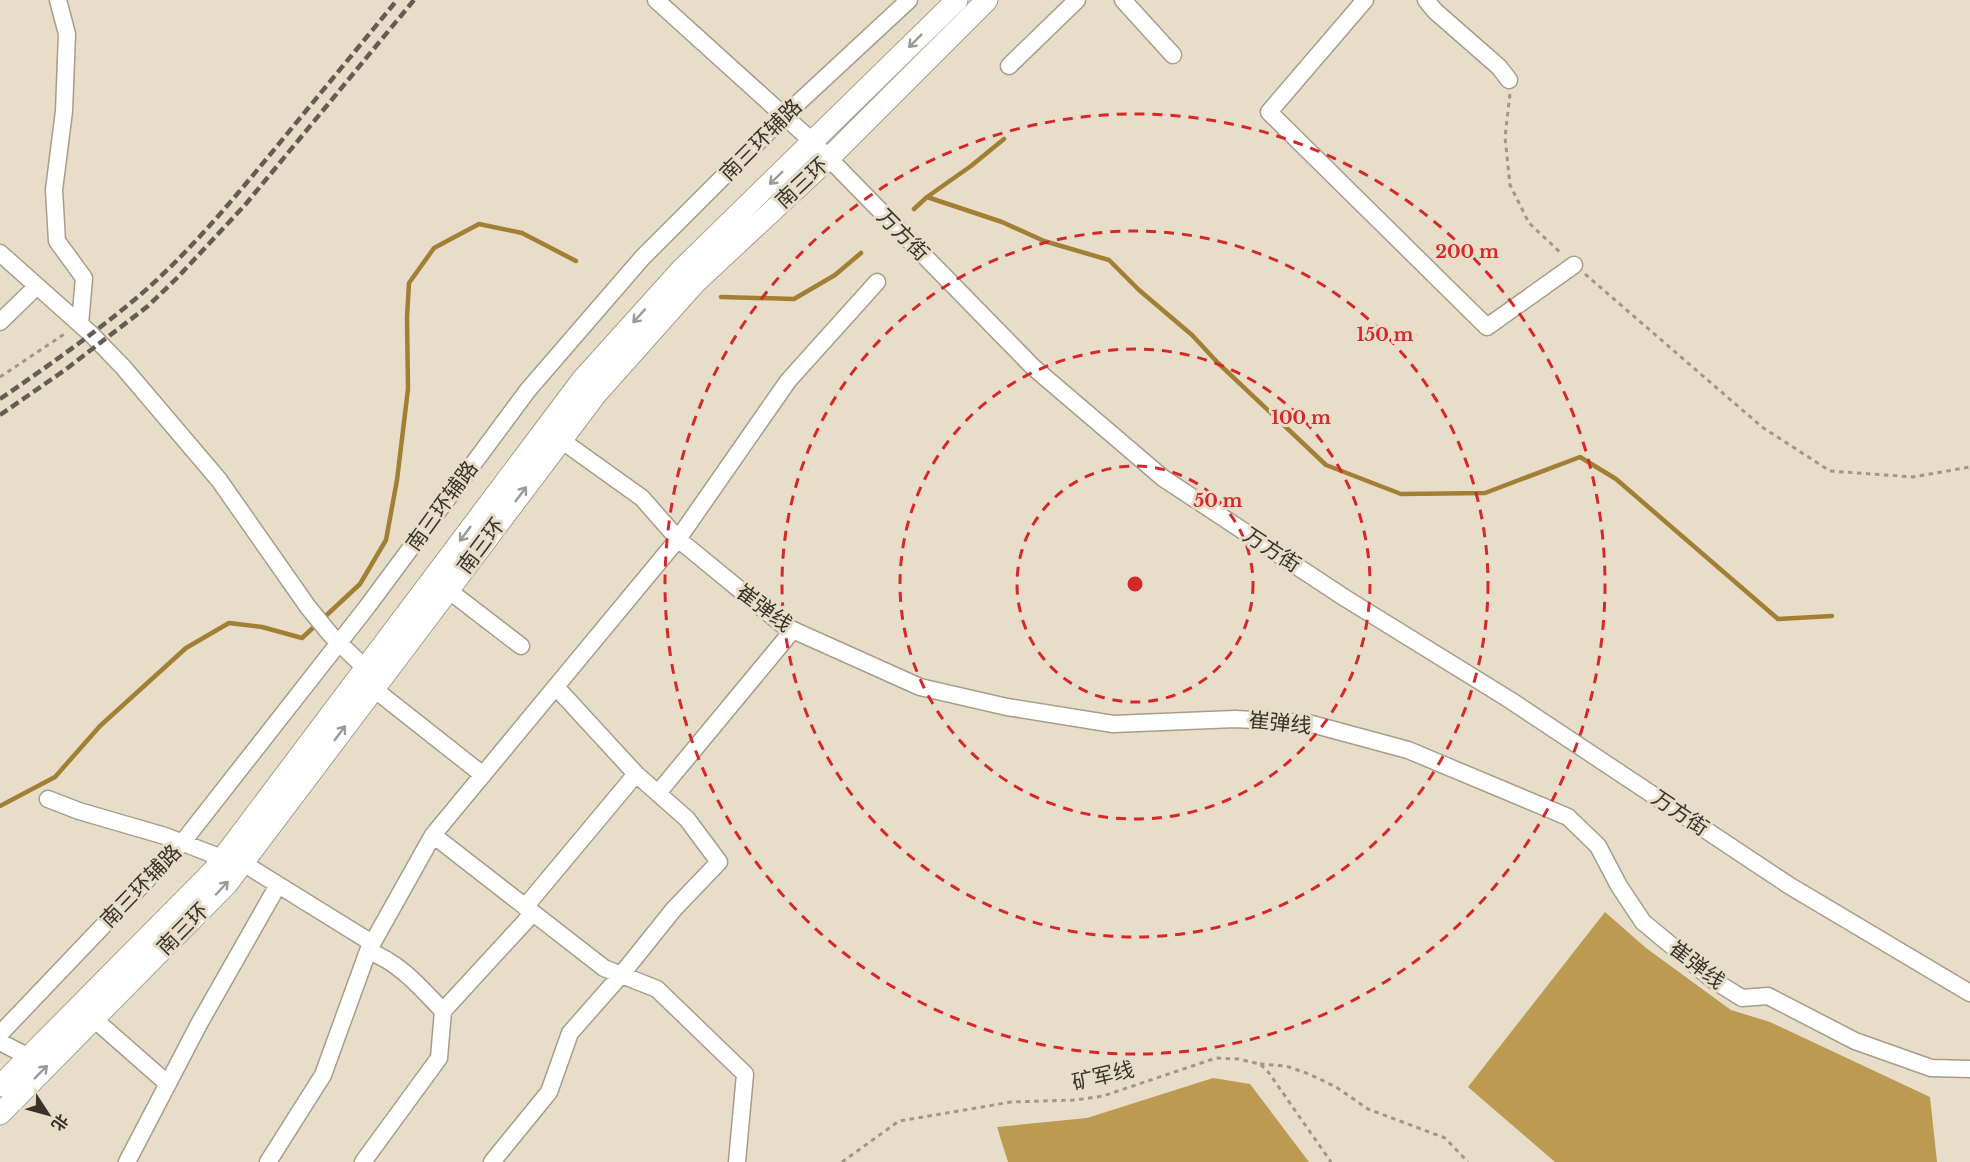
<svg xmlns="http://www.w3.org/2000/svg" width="1970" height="1162" viewBox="0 0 1970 1162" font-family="'Libre Baskerville','Noto Sans SC',serif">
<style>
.forest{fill:#bd9a52}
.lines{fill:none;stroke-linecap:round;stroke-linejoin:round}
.stream{stroke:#a17f35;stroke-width:4.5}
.minor-casing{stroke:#a79d8a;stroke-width:19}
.major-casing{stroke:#a79d8a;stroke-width:23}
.path{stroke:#9f9788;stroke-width:3;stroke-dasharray:4.5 4.5;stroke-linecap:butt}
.minor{stroke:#fff;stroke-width:16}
.major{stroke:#fff;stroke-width:21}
.rail{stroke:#635d52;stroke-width:4.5;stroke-dasharray:9 4.5;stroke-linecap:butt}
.oneway{stroke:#9c9a96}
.ring{fill:none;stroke:#d62828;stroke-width:3;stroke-dasharray:10 8}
.labels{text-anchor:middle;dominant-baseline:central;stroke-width:6;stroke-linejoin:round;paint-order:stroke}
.street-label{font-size:21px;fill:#38342c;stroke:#e8ddc9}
.centre{fill:#d62828;stroke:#e8ddc9;stroke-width:3}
.ring-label{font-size:18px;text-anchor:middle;font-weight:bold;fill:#d62828;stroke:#e8ddc9;stroke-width:6;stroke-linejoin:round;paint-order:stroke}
</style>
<rect width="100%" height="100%" fill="#e8ddc9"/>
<path class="forest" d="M1605 912 1646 948 1731 1010 1770 1022 1930 1097 1937 1162H1555L1468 1087Z
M1213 1078 1250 1084 1309 1162H1008L997 1127 1087 1118Z"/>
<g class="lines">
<path class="stream" d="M927 197 1002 222 1044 241 1109 260 1139 290 1192 335 1218 363 1326 465 1401 494 1485 493 1580 457 1616 479 1778 619 1832 616
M914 209 927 197 971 166 1004 139
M721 297 794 299 835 275 861 253
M0 806 55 777 100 726 186 648 229 623 262 627 302 638 360 584 386 540 397 480 408 389 407 317 409 283 434 248 479 224 522 233 576 261"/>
<g class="minor-casing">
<path id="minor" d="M58 0 67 34 64 111 54 190 57 241 84 278 80 324
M656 0 813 142 1033 367 1163 478 1345 598 1510 700 1790 886 1970 993
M1123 0 1173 55
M1365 0 1269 112 1487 327 1574 265
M1426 0 1435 11 1499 67 1509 80
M1009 66 1077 0
M0 253 91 334 123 367 219 480 308 607 330 634 365 668
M0 322 37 286
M561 440 642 498 678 539 784 626 920 687 1007 707 1113 724 1235 719 1308 723 1408 750 1568 817 1598 846 1619 886 1643 922 1713 980 1742 998 1768 996 1855 1041 1931 1068 1970 1069
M448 590 521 646
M374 689 483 775
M658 793 793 630
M48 799 79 811 165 836 222 858
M433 835 604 968 657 989 745 1074 737 1162
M243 863 372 943
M525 907 636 774 556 687
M368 951C399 962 420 987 443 1011
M94 1019 168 1084
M0 1034 182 843 367 607 528 390 642 258 784 116 909 0
M0 1042 29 1057
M127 1162 199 1024 278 885
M268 1162 323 1075 368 951 433 835 678 539 788 381 877 282
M363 1162 439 1058 443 1011 533 913
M492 1162 549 1092 570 1033 621 975 674 909 719 862 687 819 636 774"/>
</g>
<g class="major-casing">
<path id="major" d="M0 1086 213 871 582 380 681 270 957 0
M0 1114 227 884 597 393 695 283 828 159 987 0"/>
</g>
<path class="path" d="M1510 94 1505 137 1510 185 1529 223 1562 254
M1585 274 1762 427 1830 471 1913 477 1970 467
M0 377 66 333
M1260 1064 1286 1066 1309 1074 1336 1087 1368 1109 1445 1138 1468 1162
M842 1162 899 1121 1011 1102 1076 1100 1103 1096 1216 1058 1238 1059 1260 1064 1269 1073 1331 1162"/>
<use href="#minor" class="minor"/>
<use href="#major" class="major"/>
<path class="rail" d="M0 399C48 366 95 333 139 296 191 251 235 197 278 145 318 96 358 48 397 0
M0 415 65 370 148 306 177 278 245 205 414 0"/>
</g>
<defs><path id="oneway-shaft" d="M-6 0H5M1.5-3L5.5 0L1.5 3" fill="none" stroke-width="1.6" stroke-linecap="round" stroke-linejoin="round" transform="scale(1.5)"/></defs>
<g class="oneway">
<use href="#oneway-shaft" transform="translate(915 41) rotate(135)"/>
<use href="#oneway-shaft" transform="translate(776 178) rotate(136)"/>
<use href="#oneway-shaft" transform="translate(639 316) rotate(132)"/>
<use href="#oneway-shaft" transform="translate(521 494) rotate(-53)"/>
<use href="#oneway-shaft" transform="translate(465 534) rotate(127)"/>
<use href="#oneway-shaft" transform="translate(340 733) rotate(-53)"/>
<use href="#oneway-shaft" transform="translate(222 888) rotate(-47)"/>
<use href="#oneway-shaft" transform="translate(41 1072) rotate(-45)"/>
</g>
<g class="ring">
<circle cx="1135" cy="584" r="118"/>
<circle cx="1135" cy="584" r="235"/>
<circle cx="1135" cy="584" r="353"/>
<circle cx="1135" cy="584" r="470"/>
</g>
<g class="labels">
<g class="street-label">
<text transform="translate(761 140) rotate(-45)">南三环辅路</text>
<text transform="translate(802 183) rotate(-43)">南三环</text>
<text transform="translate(903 235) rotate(45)">万方街</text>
<text transform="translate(442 506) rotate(-54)">南三环辅路</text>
<text transform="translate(481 546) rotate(-53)">南三环</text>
<text transform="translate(1272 550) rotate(33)">万方街</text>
<text transform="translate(764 608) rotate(37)">崔弹线</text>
<text transform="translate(1280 723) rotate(6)">崔弹线</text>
<text transform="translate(1680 813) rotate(34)">万方街</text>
<text transform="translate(141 886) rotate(-46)">南三环辅路</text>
<text transform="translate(183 929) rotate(-45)">南三环</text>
<text transform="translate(1697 965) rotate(38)">崔弹线</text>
<text transform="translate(1103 1076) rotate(-13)">矿军线</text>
</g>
</g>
<circle cx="1135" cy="584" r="9" class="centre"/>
<g class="ring-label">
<text x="1467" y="258">200 m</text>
<text x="1385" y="341">150 m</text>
<text x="1301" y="424">100 m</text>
<text x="1218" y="507">50 m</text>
</g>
<g transform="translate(48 1114) rotate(126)" stroke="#e8ddc9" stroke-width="4.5" paint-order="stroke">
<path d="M0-4.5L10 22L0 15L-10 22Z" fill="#38342c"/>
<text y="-9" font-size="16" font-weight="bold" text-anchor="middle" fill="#38342c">北</text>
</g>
</svg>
